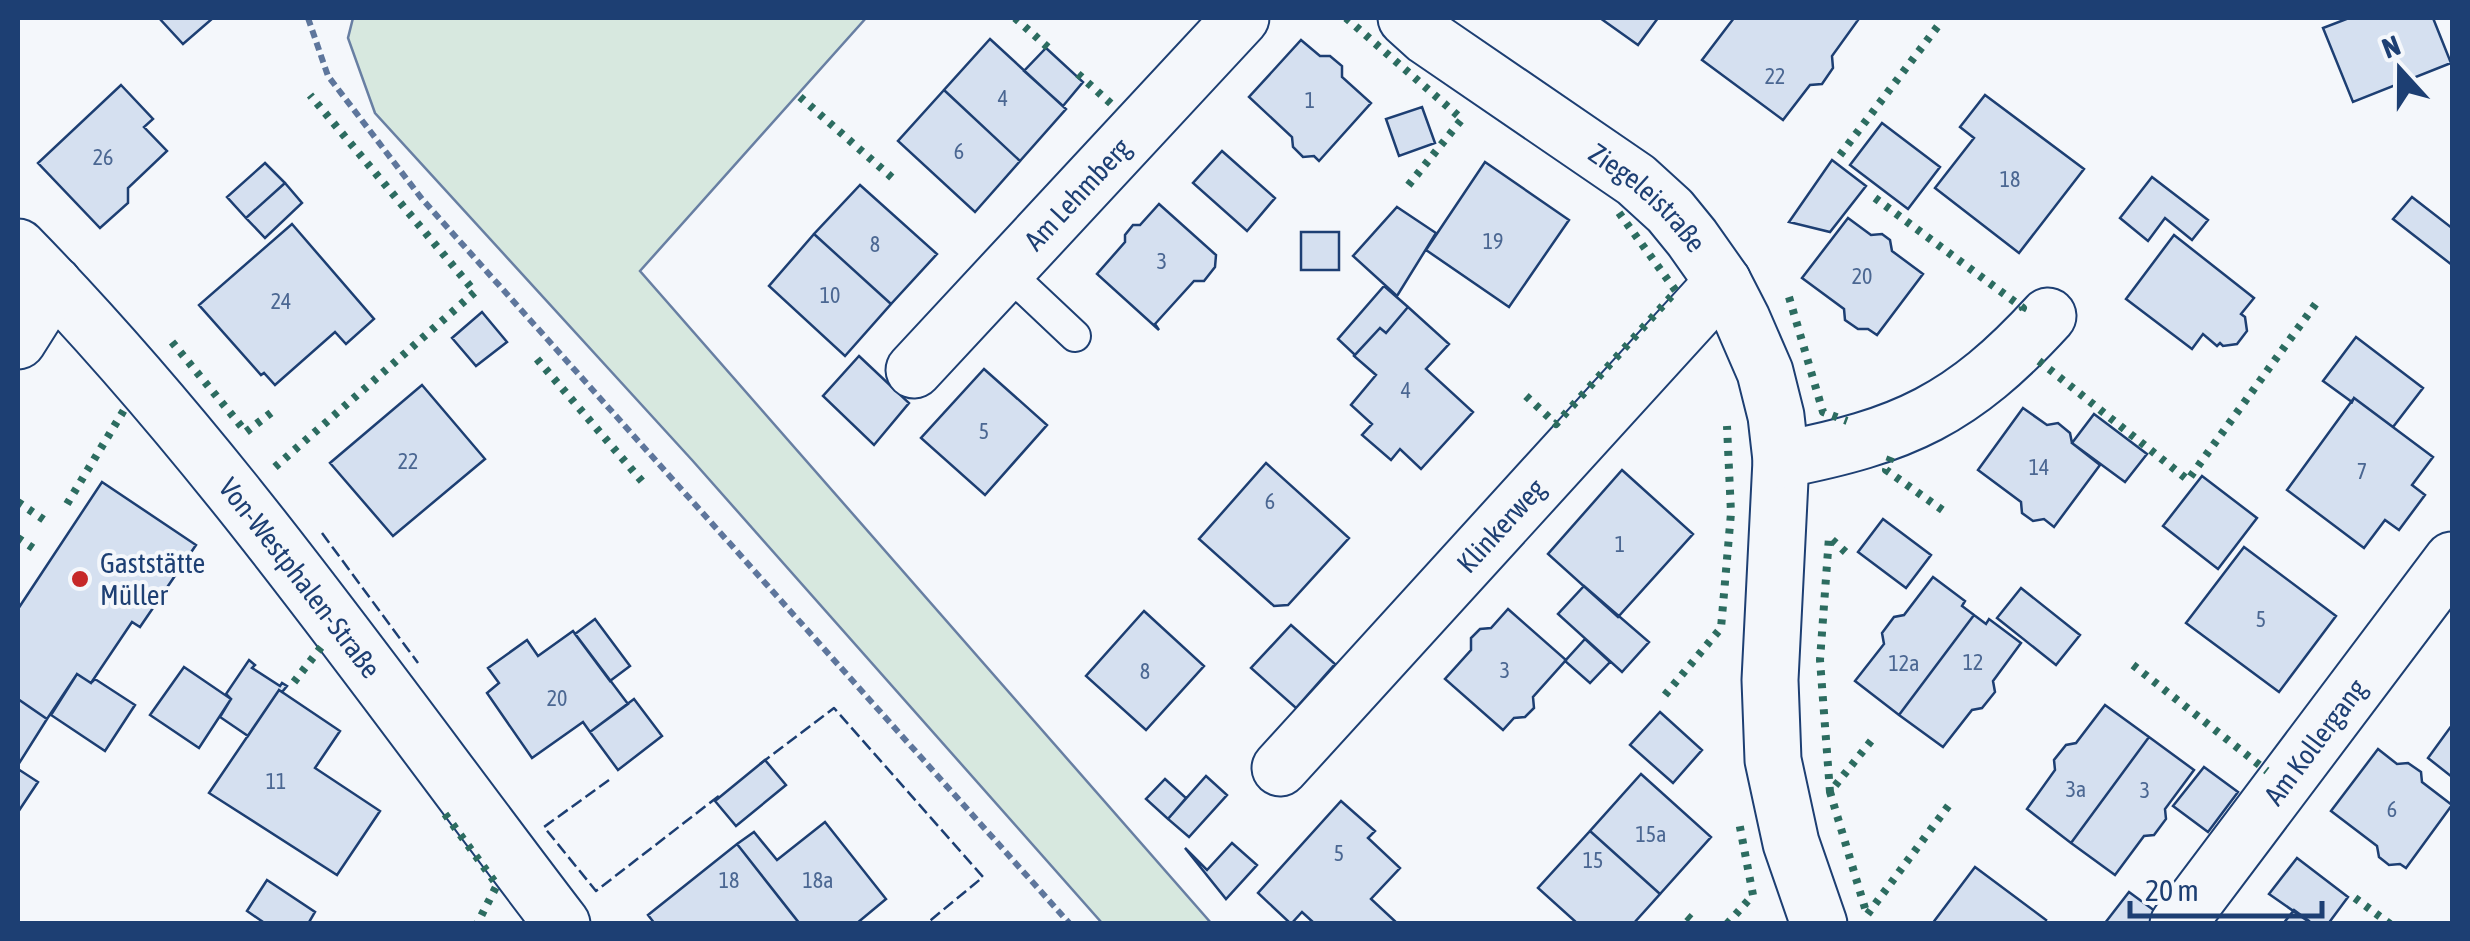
<svg xmlns="http://www.w3.org/2000/svg" width="2470" height="941" viewBox="0 0 2470 941" font-family="'Asap Condensed',sans-serif">
<style>
.green{fill:#d7e8df;stroke:#687fa3;stroke-width:2.5}
.building{fill:#d5e0f0;stroke:#1d3f73;stroke-width:2.5}
.lines{fill:none;stroke-linecap:round;stroke-linejoin:round}
.service-casing{stroke:#1d3f73;stroke-width:34}
.minor-casing{stroke:#1d3f73;stroke-width:59}
.path{stroke:#5e769c;stroke-width:6;stroke-dasharray:8 5;stroke-linecap:butt}
.service{stroke:#f4f7fb;stroke-width:30}
.minor{stroke:#f4f7fb;stroke-width:55}
.hedge{stroke:#2c6c60;stroke-width:8;stroke-dasharray:5 8;stroke-linecap:butt}
.fence{stroke:#1d3f73;stroke-width:2.5;stroke-dasharray:12 5;stroke-linecap:butt}
.poi-dot{fill:#c62828;stroke:#f4f7fb;stroke-width:4}
.labels{text-anchor:middle;dominant-baseline:central;stroke-width:8;stroke-linejoin:round;paint-order:stroke}
.number-label{font-size:22px;fill:#4b6792}
.street-label{font-size:28px;fill:#1d3f73;stroke:#f4f7fb}
.poi-label{font-size:28px;fill:#1d3f73;stroke:#f4f7fb;text-anchor:start}
</style>
<rect width="100%" height="100%" fill="#f4f7fb"/>
<path class="green" d="M353 18H866L640 271 1211 923H1102L692 460 375 113 348 38Z"/>
<path class="building" d="M159 18H213L183 44Z
M1600 18H1658L1638 45Z
M1734 18H1854L1858 20 1832 56 1833 68 1822 84 1810 85 1783 120 1702 60Z
M2349 18H2433L2451 63 2353 102 2323 28Z
M990 39 1066 109 1020 161 944 90Z
M1301 40 1320 56H1330L1342 66V77L1371 103 1319 161 1314 156 1303 157 1293 147 1292 137 1249 97Z
M1046 48 1083 82 1063 106 1024 71Z
M121 85 153 119 144 127 167 151 128 188V203L100 228 38 163Z
M944 90 1020 161 975 212 898 141Z
M1985 95 2084 169 2019 253 1935 188 1974 138 1960 127Z
M1422 107 1435 143 1399 156 1386 119Z
M1882 123 1940 167 1908 209 1850 165Z
M1222 151 1275 198 1247 231 1193 183Z
M1832 160 1866 186 1830 232 1789 222Z
M1485 162 1569 220 1509 307 1426 250Z
M265 163 285 183 246 218 227 197Z
M2152 177 2208 220 2192 240 2165 218 2148 241 2120 218Z
M285 183 302 203 265 238 246 218Z
M860 185 937 254 891 304 814 234Z
M2412 197 2452 228V265L2393 219Z
M1159 204 1216 255 1215 267 1204 281H1194L1155 324 1159 330 1097 274 1125 242V235L1133 225H1140Z
M1397 207 1436 233 1397 296 1353 256Z
M1848 218 1871 235 1882 234 1890 240 1892 251 1923 274 1877 335 1868 329H1858L1845 320 1844 309 1802 278Z
M292 224 374 319 346 344 335 332 275 385 264 373 261 375 199 305Z
M1301 232H1339V270H1301Z
M814 234 891 304 845 356 769 286Z
M2174 235 2254 298 2241 314 2245 317 2247 331 2237 344 2223 346 2220 343 2217 346 2203 334 2192 349 2126 299Z
M1384 286 1408 307 1386 333 1380 328 1355 355 1338 339Z
M1408 307 1449 344 1426 369 1473 412 1421 469 1400 449 1391 460 1362 435 1372 424 1351 405 1376 375 1354 356 1380 328 1386 333Z
M482 312 507 342 476 366 452 338Z
M2356 337 2423 388 2393 427 2354 398 2352 402 2323 381Z
M859 356 909 403 874 445 823 396Z
M984 369 1047 425 985 495 921 438Z
M422 385 485 459 393 536 330 463Z
M2354 398 2433 457 2412 485 2425 495 2399 530 2385 520 2364 548 2287 490Z
M2023 408 2047 425 2058 423 2070 433 2072 443 2100 465 2054 527 2044 519 2033 521 2022 513 2021 502 1978 470Z
M2094 414 2147 454 2125 482 2072 443Z
M1266 463 1349 538 1288 605 1274 606 1199 539Z
M1622 470 1693 534 1618 617 1548 554Z
M2202 476 2257 518 2218 569 2163 526Z
M102 482 196 545 140 627 132 622 91 683 77 674 47 719 18 699V609Z
M1883 519 1931 555 1906 588 1858 552Z
M2244 547 2336 616 2279 692 2186 623Z
M1933 577 1965 601 1962 606 1974 615 1899 715 1855 681 1884 644 1882 633 1894 617 1904 615Z
M1584 586 1649 642 1622 672 1558 614Z
M2021 588 2080 635 2056 665 1997 618Z
M1508 609 1566 660 1533 697 1534 708 1525 717 1514 718 1503 730 1445 679 1471 650V638L1480 629 1491 628Z
M1144 611 1204 666 1146 730 1086 676Z
M1974 615 1986 624 1989 619 2021 643 1993 681 1995 692 1982 708 1972 710 1943 747 1899 715Z
M595 619 630 666 610 681 575 634Z
M1291 625 1335 664 1296 708 1251 668Z
M573 631 628 704 590 732 583 722 532 758 487 693 499 683 488 668 527 640 538 656Z
M1585 639 1610 662 1590 683 1565 661Z
M249 660 255 665 252 668 280 686 282 683 287 686 282 692 279 690 248 736 220 717 231 699 226 694Z
M184 667 231 699 199 748 150 715Z
M77 674 91 683 95 679 135 705 105 751 51 715Z
M279 690 340 731 315 768 380 811 337 875 209 793Z
M18 699 47 719 18 765Z
M634 699 662 736 618 770 590 732Z
M2105 705 2149 737 2071 843 2027 809 2055 770 2054 760 2066 745 2076 743Z
M1660 712 1702 750 1673 783 1630 745Z
M2452 725V777L2428 758Z
M2149 737 2194 770 2165 809 2166 819 2154 835 2144 836 2115 875 2071 843Z
M2378 749 2397 764 2408 763 2421 772 2422 782 2452 805 2406 868 2400 864 2389 865 2379 857 2377 846 2331 811Z
M765 760 786 785 736 826 715 801Z
M2204 767 2238 792 2208 832 2173 806Z
M18 769 38 782 18 812Z
M1641 774 1711 837 1660 894 1590 831Z
M1206 776 1227 795 1189 837 1168 819Z
M1165 779 1186 798 1168 819 1146 799Z
M1341 801 1375 831 1368 838 1400 868 1371 899 1398 924H1315L1302 912 1291 924 1258 893Z
M825 822 886 899 856 924H800L737 844 754 832 777 860Z
M1590 831 1660 894 1633 924H1578L1538 888Z
M1232 843 1257 865 1226 899 1185 848 1207 870Z
M737 844 799 923 655 924 648 915Z
M2297 858 2348 897 2328 924H2312L2269 894Z
M1975 867 2046 920 2043 924H1932Z
M267 880 315 912 308 924H266L247 911Z
M2129 892 2159 914 2152 924 2105 923Z
M2294 910 2309 921 2312 924H2283Z"/>
<g class="lines">
<g class="service-casing">
<path id="service" d="M1007 272 1075 336"/>
</g>
<g class="minor-casing">
<g id="minor">
<path id="s1" d="M1406 18 1427 37 1636 180 1670 211 1692 238 1723 282 1742 319 1765 372 1776 416 1781 460 1770 680 1773 760 1791 843 1819 924"/>
<path id="s2" d="M18 247C221 454 386 694 562 924"/>
<path d="M18 341 54 284"/>
<path id="s3" d="M914 370 1241 18"/>
<path d="M1781 460C1904 436 1962 410 2048 316"/>
<path id="s4" d="M1280 768 1723 282"/>
<path id="s5" d="M2178 924 2452 560"/>
</g>
</g>
<path class="path" d="M308 18 328 76 422 199 1070 924"/>
<use href="#service" class="service"/>
<use href="#minor" class="minor"/>
<path class="hedge" d="M1015 18 1052 51
M1346 18 1462 119 1407 187
M1078 74 1117 109
M800 97 897 182
M1840 155 1941 22
M1875 198 2023 308 2020 313
M1789 297 1823 412 1847 421
M172 342 246 432 276 409
M537 359 646 486
M2039 361 2188 480 2317 302
M1526 396 1556 424 1676 291 1617 210
M1891 457 1886 470 1948 514
M275 467 475 292 310 95
M18 502 50 524
M67 504 124 410
M18 538 33 548
M2133 665 2267 771
M294 682 322 646 325 650
M1665 695 1721 628 1731 513 1727 426
M1871 741 1830 792 1867 915 1949 805
M1830 792 1820 660 1829 537 1851 557
M445 814 497 885 477 924
M2355 898 2390 924
M1687 916 1696 924
M1727 924 1753 895 1739 822"/>
<path class="fence" d="M322 533 418 663
M760 764 834 708 983 877 926 924
M609 780 544 827 596 891 720 795"/>
</g>
<circle class="poi-dot" cx="80" cy="579" r="10"/>
<g class="labels">
<g class="number-label">
<text x="1775" y="76">22</text>
<text x="1003" y="98">4</text>
<text x="1310" y="100">1</text>
<text x="959" y="151">6</text>
<text x="103" y="157">26</text>
<text x="2010" y="179">18</text>
<text x="1493" y="241">19</text>
<text x="875" y="244">8</text>
<text x="1162" y="261">3</text>
<text x="1862" y="276">20</text>
<text x="830" y="295">10</text>
<text x="281" y="301">24</text>
<text x="1406" y="390">4</text>
<text x="984" y="431">5</text>
<text x="408" y="461">22</text>
<text x="2039" y="467">14</text>
<text x="2362" y="471">7</text>
<text x="1270" y="501">6</text>
<text x="1620" y="544">1</text>
<text x="2261" y="619">5</text>
<text x="1973" y="662">12</text>
<text x="1904" y="663">12a</text>
<text x="1505" y="670">3</text>
<text x="1145" y="671">8</text>
<text x="557" y="698">20</text>
<text x="276" y="781">11</text>
<text x="2076" y="789">3a</text>
<text x="2145" y="790">3</text>
<text x="2392" y="809">6</text>
<text x="1651" y="834">15a</text>
<text x="1339" y="853">5</text>
<text x="1593" y="860">15</text>
<text x="729" y="880">18</text>
<text x="818" y="880">18a</text>
</g>
<g class="street-label">
<text stroke="none"><textPath href="#s3" startOffset="240">Am Lehmberg</textPath></text>
<text stroke="none"><textPath href="#s1" startOffset="302">Ziegeleistraße</textPath></text>
<text stroke="none"><textPath href="#s4" startOffset="328">Klinkerweg</textPath></text>
<text stroke="none"><textPath href="#s2" startOffset="435">Von-Westphalen-Straße</textPath></text>
<text stroke="none"><textPath href="#s5" startOffset="228">Am Kollergang</textPath></text>
</g>
<g class="poi-label">
<text x="100" y="563">Gaststätte<tspan x="100" dy="32">Müller</tspan></text>
</g>
</g>
<rect width="2470" height="941" fill="none" stroke="#1d3f73" stroke-width="40"/>
<g transform="translate(2400 70) rotate(339)" stroke="#f4f7fb" stroke-width="8" paint-order="stroke">
<path d="M0-8L18 38L0 25L-18 38Z" fill="#1d3f73"/>
<text y="-15" font-size="28" font-weight="bold" text-anchor="middle" fill="#1d3f73">N</text>
</g>
<path d="M2130 901v15h192v-15" fill="none" stroke="#1d3f73" stroke-width="5"/>
<text x="2145" y="901" font-size="30" fill="#1d3f73" stroke="#f4f7fb" stroke-width="8" paint-order="stroke">20 m</text>
</svg>
